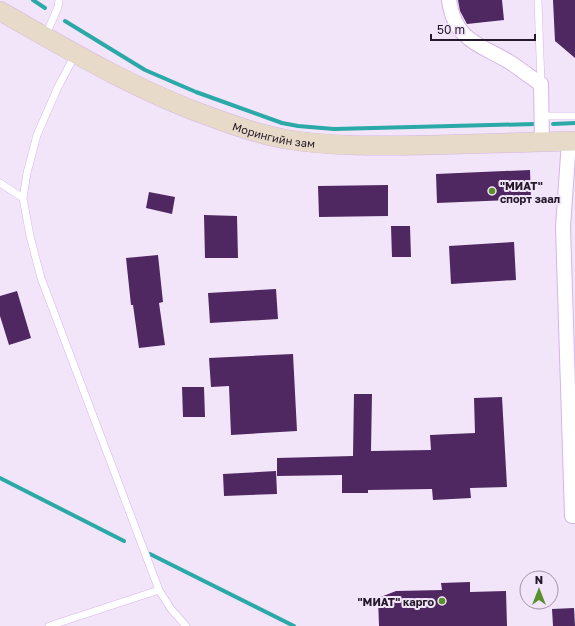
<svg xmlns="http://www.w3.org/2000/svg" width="575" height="626" viewBox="0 0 575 626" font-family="'Golos Text',sans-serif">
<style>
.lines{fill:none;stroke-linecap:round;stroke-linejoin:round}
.stream{stroke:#2aa9a8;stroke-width:4}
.building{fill:#4f2761}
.lane-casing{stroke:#d5b5e5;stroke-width:8}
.street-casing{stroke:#d5b5e5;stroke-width:16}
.secondary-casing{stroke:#d5b5e5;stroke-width:20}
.lane{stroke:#fff;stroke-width:7}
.street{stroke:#fff;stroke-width:14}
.secondary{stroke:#e7dac8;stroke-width:19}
.poi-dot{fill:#59902c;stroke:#f2e5f9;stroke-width:1.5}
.labels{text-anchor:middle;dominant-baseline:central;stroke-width:4;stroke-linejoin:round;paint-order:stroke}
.street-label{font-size:11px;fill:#24182a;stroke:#f2e5f9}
.poi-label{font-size:11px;font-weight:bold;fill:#24182a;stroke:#f2e5f9;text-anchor:start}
</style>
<rect width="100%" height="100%" fill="#f2e5f9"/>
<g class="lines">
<path class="stream" d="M33 0 45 8
M65 21 145 70 196 92 282 123 298 126 334 129 535 124
M553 124 575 123
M0 478 124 541
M150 554 294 626"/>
</g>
<path class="building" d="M458 0H502L504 20 467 24 460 11Z
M553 0H575V58L555 41Z
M530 170 531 199 437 203 436 174Z
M388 185V216L319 217 318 186Z
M149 192 175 197 172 214 146 208Z
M204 215 237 216 238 258H205Z
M391 226H410L411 257H392Z
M514 242 516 280 451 284 449 246Z
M158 255 163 302 159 303 165 345 139 348 133 305H131L126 258Z
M276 289 278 319 210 323 208 293Z
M17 291 31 338 9 345 0 316V296Z
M293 354 297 431 231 435 229 386 211 387 209 358Z
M182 387H204L205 417H183Z
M354 394H372L371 451 431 450 430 435 475 433 474 398 502 397 507 487 470 488 471 498 433 500 432 489 368 490V493H342V475L277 476V458L353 456Z
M276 471 277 494 224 496 223 474Z
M470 582V592L506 591 507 626H379L378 598 396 591 442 590 441 583Z
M574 608 575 626H553L552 609Z"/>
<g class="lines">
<g class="lane-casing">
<path id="lane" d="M538 0 541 84
M45 37 58 7 59 0
M75 55 58 87 37 135 27 173 23 198 30 236 41 278 159 590 171 609 186 626
M541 116H575
M0 183 23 198
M49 626 159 590"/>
</g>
<g class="street-casing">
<path id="street" d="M449 0C454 39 478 44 508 61 519 68 530 77 541 84L542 142
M569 141 563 227 572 516H575"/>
</g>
<g class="secondary-casing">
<g id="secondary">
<path id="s1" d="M0 11C69 50 137 91 211 117 235 126 259 134 284 139 333 147 383 146 432 145 480 144 527 142 575 141"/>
</g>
</g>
<use href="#lane" class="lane"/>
<use href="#street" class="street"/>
<use href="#secondary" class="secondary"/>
</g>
<g class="poi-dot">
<circle cx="492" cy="191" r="4"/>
<circle cx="442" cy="601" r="4"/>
</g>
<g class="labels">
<g class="street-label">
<text stroke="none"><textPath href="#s1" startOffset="302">Морингийн зам</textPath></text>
</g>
<g class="poi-label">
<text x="500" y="185">"МИАТ"<tspan x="500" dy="13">спорт заал</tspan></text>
<text x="434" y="601" text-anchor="end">"МИАТ" карго</text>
</g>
</g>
<g transform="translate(539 590)"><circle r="19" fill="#f2e5f9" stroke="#a093a6"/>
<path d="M0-3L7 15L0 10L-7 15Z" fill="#59902c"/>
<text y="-6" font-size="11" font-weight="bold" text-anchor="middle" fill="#24182a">N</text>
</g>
<path d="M431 34v6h104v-6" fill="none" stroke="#24182a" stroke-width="2"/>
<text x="437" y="34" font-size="12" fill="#24182a" stroke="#f2e5f9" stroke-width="3" paint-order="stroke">50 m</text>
</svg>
